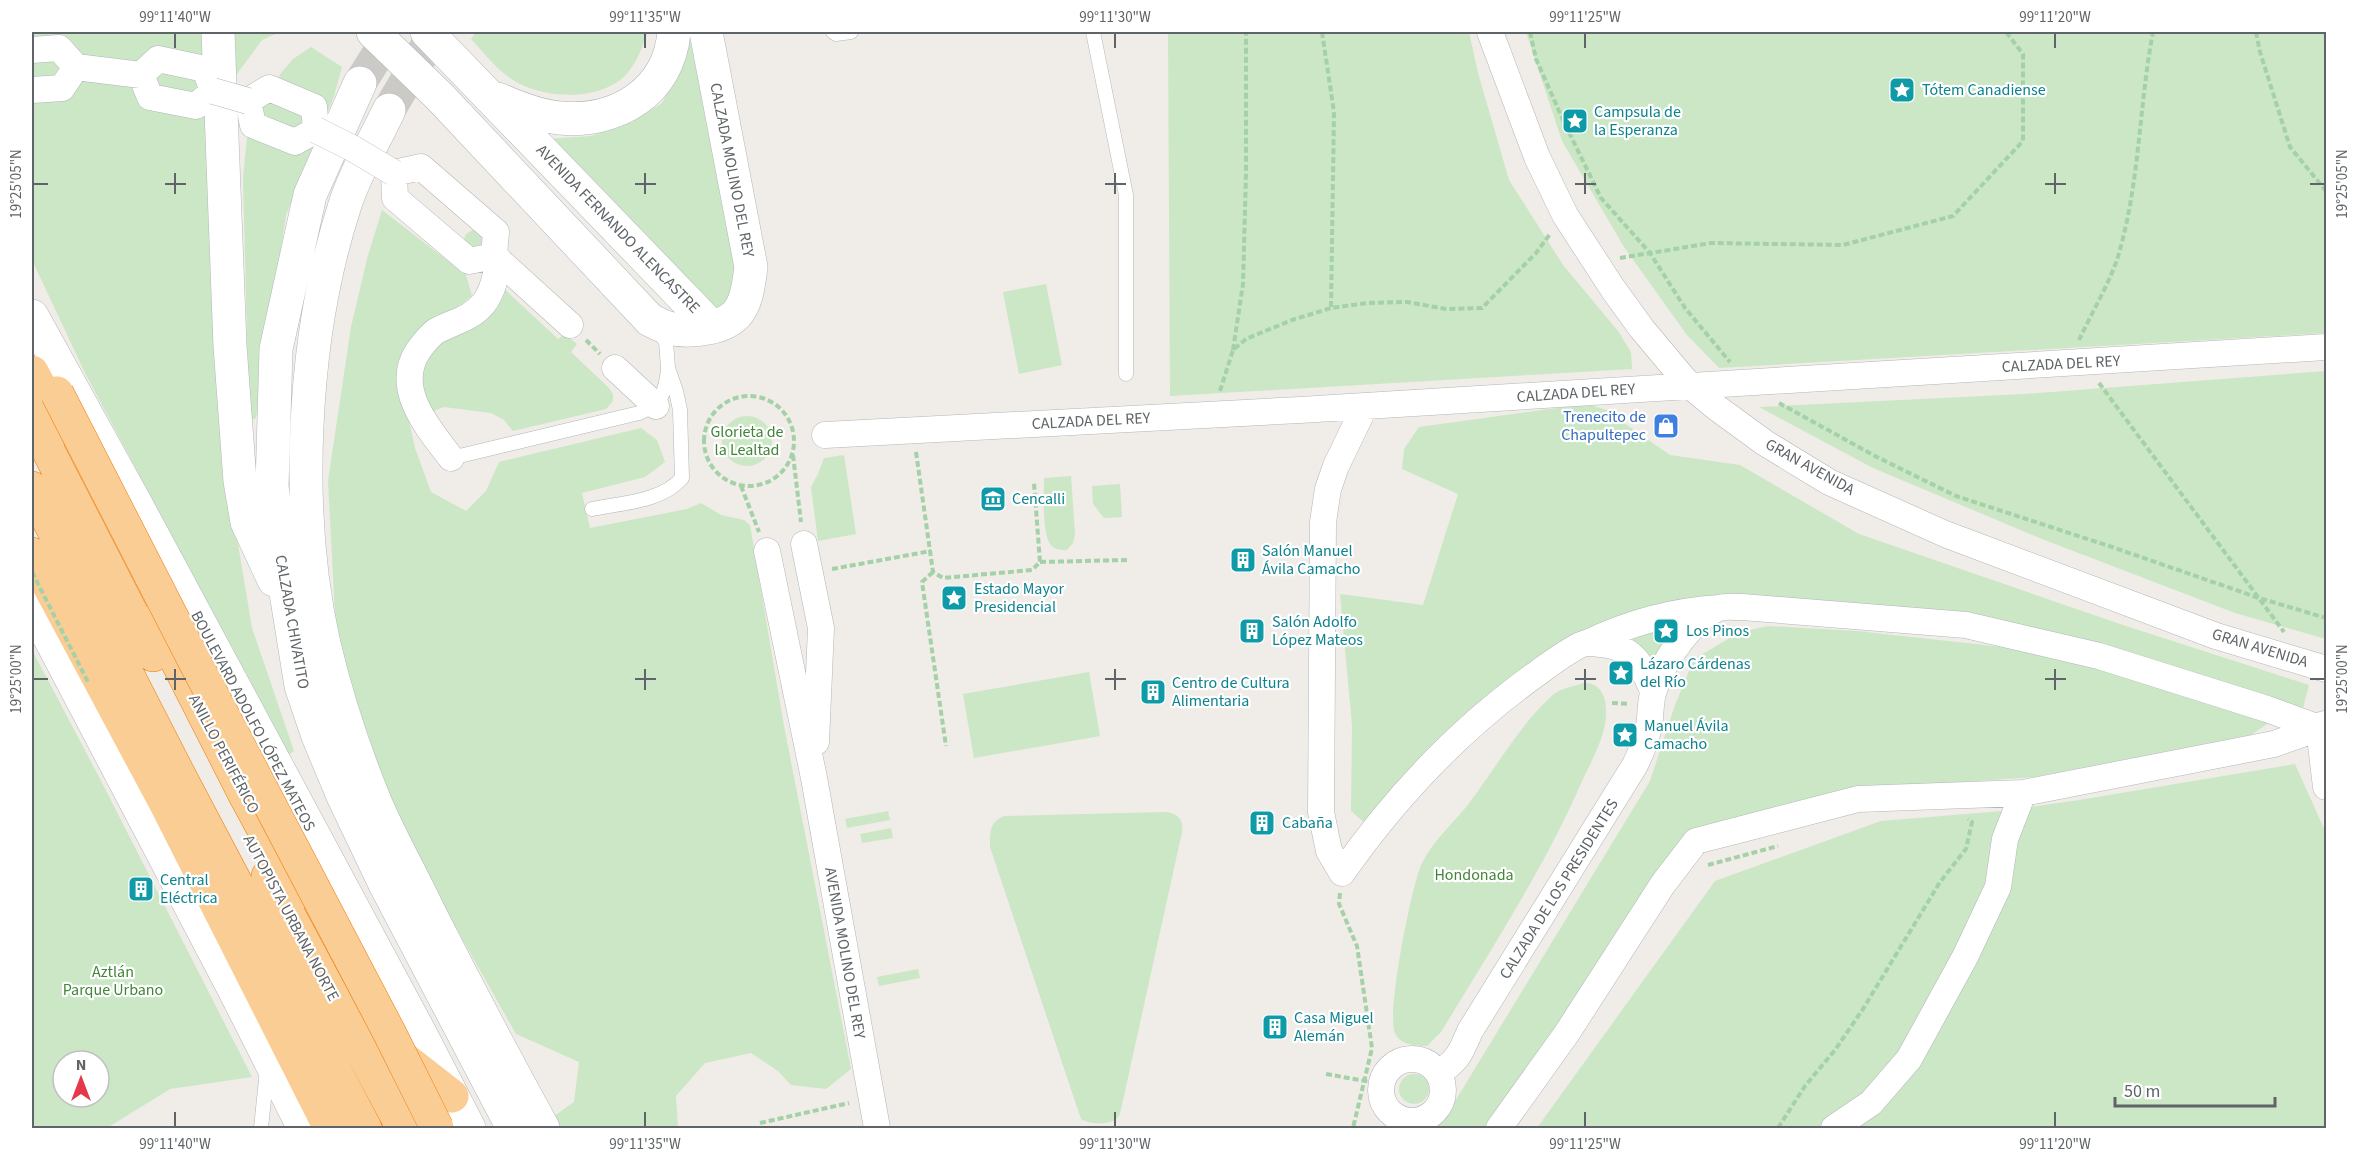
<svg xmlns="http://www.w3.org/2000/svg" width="2358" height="1160" viewBox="0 0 2358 1160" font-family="'Source Sans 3',sans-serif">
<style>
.green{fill:#cbe7c5;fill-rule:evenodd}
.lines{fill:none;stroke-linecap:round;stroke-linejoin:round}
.secondary-tunnel{stroke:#cccac7;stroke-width:33;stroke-dasharray:33 16;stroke-linecap:butt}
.lane-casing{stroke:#b2b6b9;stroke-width:15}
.street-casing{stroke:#b2b6b9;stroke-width:27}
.secondary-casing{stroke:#b3b8bb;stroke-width:34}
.highway-casing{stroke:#f17b06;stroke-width:34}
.path{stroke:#a4d1a7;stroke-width:4;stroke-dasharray:6 3;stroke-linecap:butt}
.lane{stroke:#fff;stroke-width:14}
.street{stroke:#fff;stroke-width:26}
.secondary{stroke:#fff;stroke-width:33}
.highway{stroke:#facd94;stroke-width:33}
.street-bridge-casing{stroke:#b2b6b9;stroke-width:27;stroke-linecap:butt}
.highway-bridge-casing{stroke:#f17b06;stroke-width:34;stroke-linecap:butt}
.path-bridge{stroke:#a4d1a7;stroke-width:4;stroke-dasharray:6 3;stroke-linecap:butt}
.street-bridge{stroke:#fff;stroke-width:26}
.highway-bridge{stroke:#facd94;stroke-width:33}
.ticks{fill:none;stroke:#5e6467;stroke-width:2}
.labels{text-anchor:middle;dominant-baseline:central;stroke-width:4.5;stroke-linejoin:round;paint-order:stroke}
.culture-label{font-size:16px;fill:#0d838f;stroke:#fff;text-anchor:start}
.street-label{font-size:16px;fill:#5e6467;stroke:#fff}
.shop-label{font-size:16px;fill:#366cbe;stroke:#fff;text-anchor:end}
.park-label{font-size:16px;fill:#428538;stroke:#fff}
.neatline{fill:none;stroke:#5e6467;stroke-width:2}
.ticks-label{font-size:15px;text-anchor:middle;fill:#5e6467}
</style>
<rect width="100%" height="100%" fill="#f0ece7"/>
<path class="green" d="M32 32H206L231 502 252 628 294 751 284 758 173 538 86 375 32 260Z
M231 32H280L262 40 234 78Z
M476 32H647V34C642 47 638 60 629 71 605 103 540 100 510 78 495 68 483 51 471 39Z
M1168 32H1469L1478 73 1509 180 1563 265 1618 331 1631 352 1632 369 1170 396Z
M1526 32H2326V333L1719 368 1687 335 1624 247 1562 141Z
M690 39 736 275 728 301 723 308 714 307 546 139 591 136 632 122 662 103 678 73Z
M311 47 342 67 334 96 286 215 256 418 249 421 243 178 247 137 281 73 293 59Z
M382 210 466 275 472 296 412 339 399 374 415 448 431 492 466 511 486 491 499 462 641 428 657 440 665 462 645 477 582 493 590 528 687 509 701 503 721 515 744 520 750 525 784 726 851 1069 826 1089 791 1085 778 1071 751 1053 705 1063 676 1096 678 1128H561L554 1116 574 1102 579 1062 516 1034 399 827 337 652 328 481 351 327 367 259Z
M473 230 485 233 482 253 463 242 466 234Z
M1046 284 1062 365 1019 374 1003 292Z
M500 285 558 339 565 334 577 344 571 352 609 388 613 394V401L606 409 513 431 504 420 491 413 444 407 436 410 429 417 421 404 420 358Z
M2326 371V639L2235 613 2042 539 1873 468 1759 407 2024 394Z
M1585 404 1611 411 1621 421 1670 455 1740 465 1859 534 2123 625 2309 685 2302 712 2125 657 1708 598 1656 604 1518 672 1440 737 1366 824 1351 811 1352 725 1340 594 1423 605 1458 494 1402 469 1404 449 1419 427Z
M722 441a25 25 0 1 1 50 0a25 25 0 1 1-50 0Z
M844 455 856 534 818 541 811 487 818 474 824 458Z
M1071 476 1075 534 1073 543 1067 550C1061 550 1054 550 1050 544 1042 532 1044 493 1044 478Z
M1120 484 1122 517 1104 518 1093 504 1092 486Z
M1672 623 1675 627 1673 632 1653 660 1647 659 1632 640 1630 635Z
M1768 626 1857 631 2012 648 2098 667 2276 718 2251 735 2034 777 1894 787 1696 834 1496 1128H1429L1457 1098 1650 781 1675 705 1694 659 1740 632Z
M32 650 98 775 252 1077 170 1089 107 1128H32ZM63 1061H99V1097H63Z
M1089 672 1100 736 974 758 963 694Z
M1584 683C1606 683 1608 706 1605 724 1601 746 1588 767 1579 788 1541 873 1489 953 1441 1032L1427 1046C1416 1046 1400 1045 1395 1033 1386 1015 1412 883 1422 863 1434 839 1454 823 1470 802 1495 769 1523 720 1554 694 1561 688 1575 686 1584 683Z
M2295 764 2326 833V1128H1537L1715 881 1881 821 2002 811 2079 800Z
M888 811 890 820 847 828 845 819Z
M1165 812C1177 813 1184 819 1182 832L1120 1114C1115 1126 1091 1125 1081 1119L990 847C990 833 989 822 1004 816Z
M891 828 893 838 862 843 860 834Z
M918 969 920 978 879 986 877 977Z
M1399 1089a15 15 0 1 1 30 0a15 15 0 1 1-30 0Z"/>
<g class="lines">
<path class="secondary-tunnel" d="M360 83 392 32
M389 110 435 32"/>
<g class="lane-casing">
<path id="lane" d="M833 32 836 34 851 32
M1093 32 1126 195V374
M451 458 639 413C662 403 665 394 668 370
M592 509C620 503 662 502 682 478L680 410 676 391 668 368 666 342 657 329
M261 1128 267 1070"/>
</g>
<g class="street-casing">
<path id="street" d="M1490 32 1537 157 1565 215 1613 289 1642 329 1689 385 1717 408 1765 443 1829 482 1945 534 2216 636 2326 669
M32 50 59 48 76 67 141 75
M158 59 205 69 213 91 196 106 150 97 141 75Z
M269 88 314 107 316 130 295 142 253 125 248 101Z
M32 90 62 88 76 67
M421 167 496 232 494 256 469 261 395 198 394 173Z
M494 256 570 325
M615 368 656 406
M1365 406 1336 466 1328 489 1323 522 1321 812 1329 851 1342 873C1396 796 1463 726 1539 672 1550 664 1574 646 1586 643 1590 642 1596 644 1600 644 1632 646 1642 664 1653 691
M825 435 1300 410 2326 347
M451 458C429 429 393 389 418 351 423 344 429 336 436 331 453 322 471 319 484 303 493 291 496 275 499 260
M804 544 821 628 816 742
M767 551 814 778 877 1128
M1587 643C1630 623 1671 611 1720 608
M1381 1090a31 31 0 1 1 62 0a31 31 0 1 1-62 0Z
M1438 1073C1458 1061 1461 1052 1470 1031L1635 765C1641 753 1646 740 1649 726 1651 714 1650 701 1654 690 1662 663 1692 618 1719 608 1725 606 1735 607 1742 607L1966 625 2099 656 2267 709 2319 728 2326 787
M1499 1128 1567 1033 1663 884 1696 841 1858 799 2023 793
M1834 1128 1871 1103 1909 1059 1965 957 1998 887 2005 839 2023 793 2274 744 2319 728 2324 724"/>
</g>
<g class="secondary-casing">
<path id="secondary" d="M218 32 230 346 240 481 247 522 274 580
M373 32 440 97 650 320C656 323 662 326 668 328 689 333 729 330 741 308 748 296 749 280 751 267L706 32
M427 32 712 327
M360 83 310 195 276 349 272 486 278 543 301 686 318 736 343 796 384 882 513 1128
M498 99C518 108 538 116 560 118 617 123 669 92 674 32
M389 110C375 140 353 177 344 208 302 338 294 512 324 644 337 699 355 753 376 804 392 841 412 876 429 912 466 985 504 1057 543 1128
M32 316 137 506 421 1035 469 1128
M32 604 234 989 304 1128"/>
</g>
<g class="highway-casing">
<path id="highway" d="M32 372 62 428
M32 419 153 655
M32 488 178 773 365 1128
M32 554 166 804 330 1128
M156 620 246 797 298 893
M268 876 403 1128
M397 1053 452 1096"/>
</g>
<path class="path" d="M1322 32 1334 112 1331 308
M1530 32 1536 59 1563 120 1601 198 1650 253 1685 308 1730 362
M2256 32 2260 52 2290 147 2326 191
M1620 258 1711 243 1843 245 1953 216 2023 141V54L2006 32
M586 340 600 354
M2079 340C2091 314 2112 279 2119 253 2140 180 2139 105 2153 32
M1233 350 1243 284 1246 173V32
M2099 383 2284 632
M1220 391 1233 350 1246 339 1292 320 1331 308 1367 303 1407 302 1446 309 1482 308 1536 253 1550 234
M704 441a45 45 0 1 1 90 0a45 45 0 1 1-90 0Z
M1779 403 1875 456 1956 496 2112 547 2259 598 2326 618
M916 452 933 572 943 578 1032 570 1040 562 1034 483
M793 455 801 522
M741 486 759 532
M1040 562 1127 560
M832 569 931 551
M933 572 922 582 946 746
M1612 703 1630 704
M1708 865 1778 846
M1340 893 1339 904 1357 946 1372 1048 1353 1128
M1326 1074 1382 1084
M760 1123 849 1103
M1778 1128 1805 1086 1835 1050 1863 1009 1940 882 1966 849 1972 822 1968 819"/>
<use href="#lane" class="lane"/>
<use href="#street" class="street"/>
<use href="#secondary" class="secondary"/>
<use href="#highway" class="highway"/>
<g class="street-bridge-casing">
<path id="street-bridge" d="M213 91 248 101
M316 130 352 148 394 173"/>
</g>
<g class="highway-bridge-casing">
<path id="highway-bridge" d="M57 393 195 662 389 1032 437 1128"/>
</g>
<path class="path-bridge" d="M32 572 88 682"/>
<use href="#street-bridge" class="street-bridge"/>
<use href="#highway-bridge" class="highway-bridge"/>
</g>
<path class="ticks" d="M175 33V48M645 33V48M1115 33V48M1585 33V48M2055 33V48M175 173V194M645 173V194M1115 173V194M1585 173V194M2055 173V194M33 184H48M165 184H186M635 184H656M1105 184H1126M1575 184H1596M2045 184H2066M2310 184H2325M175 669V690M645 669V690M1115 669V690M1585 669V690M2055 669V690M33 679H48M165 679H186M635 679H656M1105 679H1126M1575 679H1596M2045 679H2066M2310 679H2325M175 1112V1127M645 1112V1127M1115 1112V1127M1585 1112V1127M2055 1112V1127"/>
<defs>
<g id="sight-square" transform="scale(1.35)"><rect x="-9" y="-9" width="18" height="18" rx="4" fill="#0f9aa8" stroke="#fff"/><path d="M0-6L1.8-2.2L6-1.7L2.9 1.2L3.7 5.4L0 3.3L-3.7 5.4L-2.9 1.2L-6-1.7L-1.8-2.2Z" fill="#fff"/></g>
<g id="shop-square" transform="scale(1.35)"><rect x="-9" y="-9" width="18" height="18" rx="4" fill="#3f7fe0" stroke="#fff"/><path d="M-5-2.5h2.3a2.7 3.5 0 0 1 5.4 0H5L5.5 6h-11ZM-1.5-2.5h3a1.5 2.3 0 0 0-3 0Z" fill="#fff"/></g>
<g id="museum-square" transform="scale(1.35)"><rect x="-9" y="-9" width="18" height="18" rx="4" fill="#0f9aa8" stroke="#fff"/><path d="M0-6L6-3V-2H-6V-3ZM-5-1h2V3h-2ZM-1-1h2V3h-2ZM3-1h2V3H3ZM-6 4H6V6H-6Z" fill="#fff"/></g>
<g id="building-square" transform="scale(1.35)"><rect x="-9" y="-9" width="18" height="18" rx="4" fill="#0f9aa8" stroke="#fff"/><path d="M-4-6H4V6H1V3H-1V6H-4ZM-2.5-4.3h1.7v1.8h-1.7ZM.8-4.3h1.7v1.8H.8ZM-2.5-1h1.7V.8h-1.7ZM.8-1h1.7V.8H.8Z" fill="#fff"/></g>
</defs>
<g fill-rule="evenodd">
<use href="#sight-square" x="1902" y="90"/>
<use href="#sight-square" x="1575" y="121"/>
<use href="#shop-square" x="1666" y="426"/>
<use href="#museum-square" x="993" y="499"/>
<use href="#building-square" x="1243" y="560"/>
<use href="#sight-square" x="954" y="598"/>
<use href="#building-square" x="1252" y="631"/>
<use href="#sight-square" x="1666" y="631"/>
<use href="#sight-square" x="1621" y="673"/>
<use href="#building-square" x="1153" y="692"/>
<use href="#sight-square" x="1625" y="735"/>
<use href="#building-square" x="1262" y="823"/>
<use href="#building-square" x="141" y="889"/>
<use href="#building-square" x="1275" y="1027"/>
</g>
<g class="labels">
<g class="culture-label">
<text x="1922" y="90">Tótem Canadiense</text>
<text x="1594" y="112">Campsula de<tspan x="1594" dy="18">la Esperanza</tspan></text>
<text x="1012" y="499">Cencalli</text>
<text x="1262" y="551">Salón Manuel<tspan x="1262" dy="18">Ávila Camacho</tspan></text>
<text x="974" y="589">Estado Mayor<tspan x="974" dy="18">Presidencial</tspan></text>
<text x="1272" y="622">Salón Adolfo<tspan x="1272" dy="18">López Mateos</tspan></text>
<text x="1686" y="631">Los Pinos</text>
<text x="1640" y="664">Lázaro Cárdenas<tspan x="1640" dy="18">del Río</tspan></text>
<text x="1172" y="683">Centro de Cultura<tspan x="1172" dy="18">Alimentaria</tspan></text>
<text x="1644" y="726">Manuel Ávila<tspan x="1644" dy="18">Camacho</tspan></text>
<text x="1282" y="823">Cabaña</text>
<text x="160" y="880">Central<tspan x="160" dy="18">Eléctrica</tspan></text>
<text x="1294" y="1018">Casa Miguel<tspan x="1294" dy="18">Alemán</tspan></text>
</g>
<g class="street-label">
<text transform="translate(732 170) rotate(79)">CALZADA MOLINO DEL REY</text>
<text transform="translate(618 229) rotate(46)">AVENIDA FERNANDO ALENCASTRE</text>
<text transform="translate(2061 364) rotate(-3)">CALZADA DEL REY</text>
<text transform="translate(1576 393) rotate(-4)">CALZADA DEL REY</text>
<text transform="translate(1091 421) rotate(-3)">CALZADA DEL REY</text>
<text transform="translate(1810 467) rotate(29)">GRAN AVENIDA</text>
<text transform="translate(292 622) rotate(80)">CALZADA CHIVATITO</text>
<text transform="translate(2260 648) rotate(17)">GRAN AVENIDA</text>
<text transform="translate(253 721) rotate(62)">BOULEVARD ADOLFO LÓPEZ MATEOS</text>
<text transform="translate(224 754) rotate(62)">ANILLO PERIFÉRICO</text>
<text transform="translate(1559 889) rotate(-58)">CALZADA DE LOS PRESIDENTES</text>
<text transform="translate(291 918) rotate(62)">AUTOPISTA URBANA NORTE</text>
<text transform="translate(845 953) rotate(80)">AVENIDA MOLINO DEL REY</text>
</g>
<g class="shop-label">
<text x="1646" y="417">Trenecito de<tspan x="1646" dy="18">Chapultepec</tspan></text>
</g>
<g class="park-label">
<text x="747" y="432">Glorieta de<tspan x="747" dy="18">la Lealtad</tspan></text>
<text x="1474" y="875">Hondonada</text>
<text x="113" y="972">Aztlán<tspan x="113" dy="18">Parque Urbano</tspan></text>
</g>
</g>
<rect width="2358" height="1160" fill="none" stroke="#ffffff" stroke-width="66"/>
<g transform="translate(81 1079)"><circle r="28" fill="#ffffff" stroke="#bfc1c2" stroke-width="1.5"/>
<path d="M0-4.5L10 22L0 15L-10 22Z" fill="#e5384b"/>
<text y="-9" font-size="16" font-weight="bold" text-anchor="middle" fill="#5e6467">N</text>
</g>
<path d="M2115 1097v9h160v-9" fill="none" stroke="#5e6467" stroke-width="3"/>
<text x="2124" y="1097" font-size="18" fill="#5e6467" stroke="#ffffff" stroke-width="4.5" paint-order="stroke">50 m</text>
<rect x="33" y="33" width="2292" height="1094" class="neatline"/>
<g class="ticks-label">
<text x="175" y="22">99°11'40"W</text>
<text x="645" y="22">99°11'35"W</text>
<text x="1115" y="22">99°11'30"W</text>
<text x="1585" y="22">99°11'25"W</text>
<text x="2055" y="22">99°11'20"W</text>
<text transform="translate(16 184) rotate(-90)" y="5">19°25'05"N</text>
<text transform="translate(2342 184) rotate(-90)" y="5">19°25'05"N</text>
<text transform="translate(16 679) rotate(-90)" y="5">19°25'00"N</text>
<text transform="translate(2342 679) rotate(-90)" y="5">19°25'00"N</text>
<text x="175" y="1149">99°11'40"W</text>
<text x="645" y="1149">99°11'35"W</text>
<text x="1115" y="1149">99°11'30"W</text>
<text x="1585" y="1149">99°11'25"W</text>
<text x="2055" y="1149">99°11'20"W</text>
</g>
</svg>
